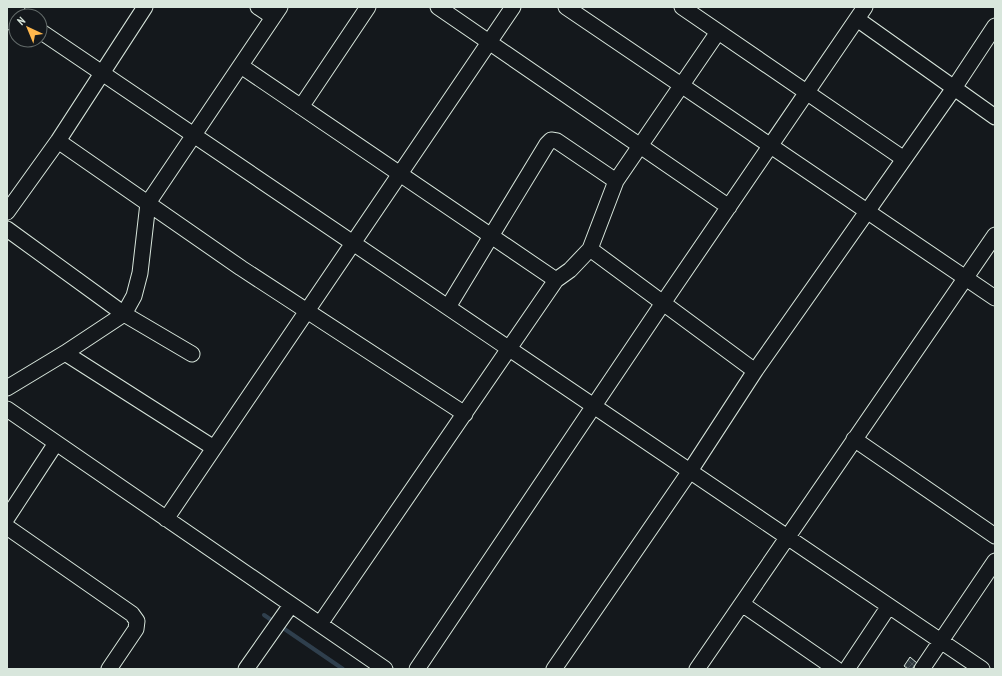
<svg xmlns="http://www.w3.org/2000/svg" width="1002" height="676" viewBox="0 0 1002 676" font-family="'PT Sans Narrow',sans-serif">
<style>
.lines{fill:none;stroke-linecap:round;stroke-linejoin:round}
.stream{stroke:#2f3f4d;stroke-width:4}
.building{fill:url(#building-cross-hatch);stroke:#d8e6dc}
.minor-casing{stroke:#d8e6dc;stroke-width:17}
.minor{stroke:#14181c;stroke-width:15}
</style>
<defs>
<pattern id="building-cross-hatch" width="8" height="8" patternUnits="userSpaceOnUse"><rect width="8" height="8" fill="#2c363c"/><path d="M0 0l8 8M0 8l8-8" fill="none" stroke="#4a5358"/></pattern>
</defs>
<rect width="100%" height="100%" fill="#14181c"/>
<g class="lines">
<path class="stream" d="M264 615 343 669"/>
</g>
<path class="building" d="M910 657 917 663 912 669H908L904 666Z"/>
<g class="lines">
<g class="minor-casing">
<path id="minor" d="M258 7 273 17
M438 7 729 207
M566 7 995 298
M682 7 904 159
M857 19 995 117
M7 22 17 7
M40 31 982 669
M241 66 556 280
M301 107 368 7
M58 141 241 268 465 414
M7 212 58 141 145 7
M7 229 124 314 192 354
M590 249 755 371
M448 307 547 144 551 140 557 141 616 181
M65 353 214 448
M7 388 65 353 124 314 134 296 140 273 148 203 280 7
M7 409 385 669
M854 439 995 536
M7 518 56 443
M166 519 513 7
M7 527 132 614 137 621 136 629 109 669
M742 604 836 669
M320 624 556 280 570 270 590 249 616 181 718 32
M246 669 291 605
M417 669 663 303 865 7
M554 669 690 471 755 371 954 88 995 26
M697 669 995 235
M847 669 889 606
M922 669 995 561"/>
</g>
<use href="#minor" class="minor"/>
</g>
<rect width="1002" height="676" fill="none" stroke="#d8e6dc" stroke-width="16"/>
<g transform="translate(28 28) rotate(316)"><circle r="19" fill="#14181c" stroke="#626a69"/>
<path d="M0-3L7 15L0 10L-7 15Z" fill="#ffb74d"/>
<text y="-6" font-size="11" font-weight="bold" text-anchor="middle" fill="#d8e6dc">N</text>
</g>
</svg>
